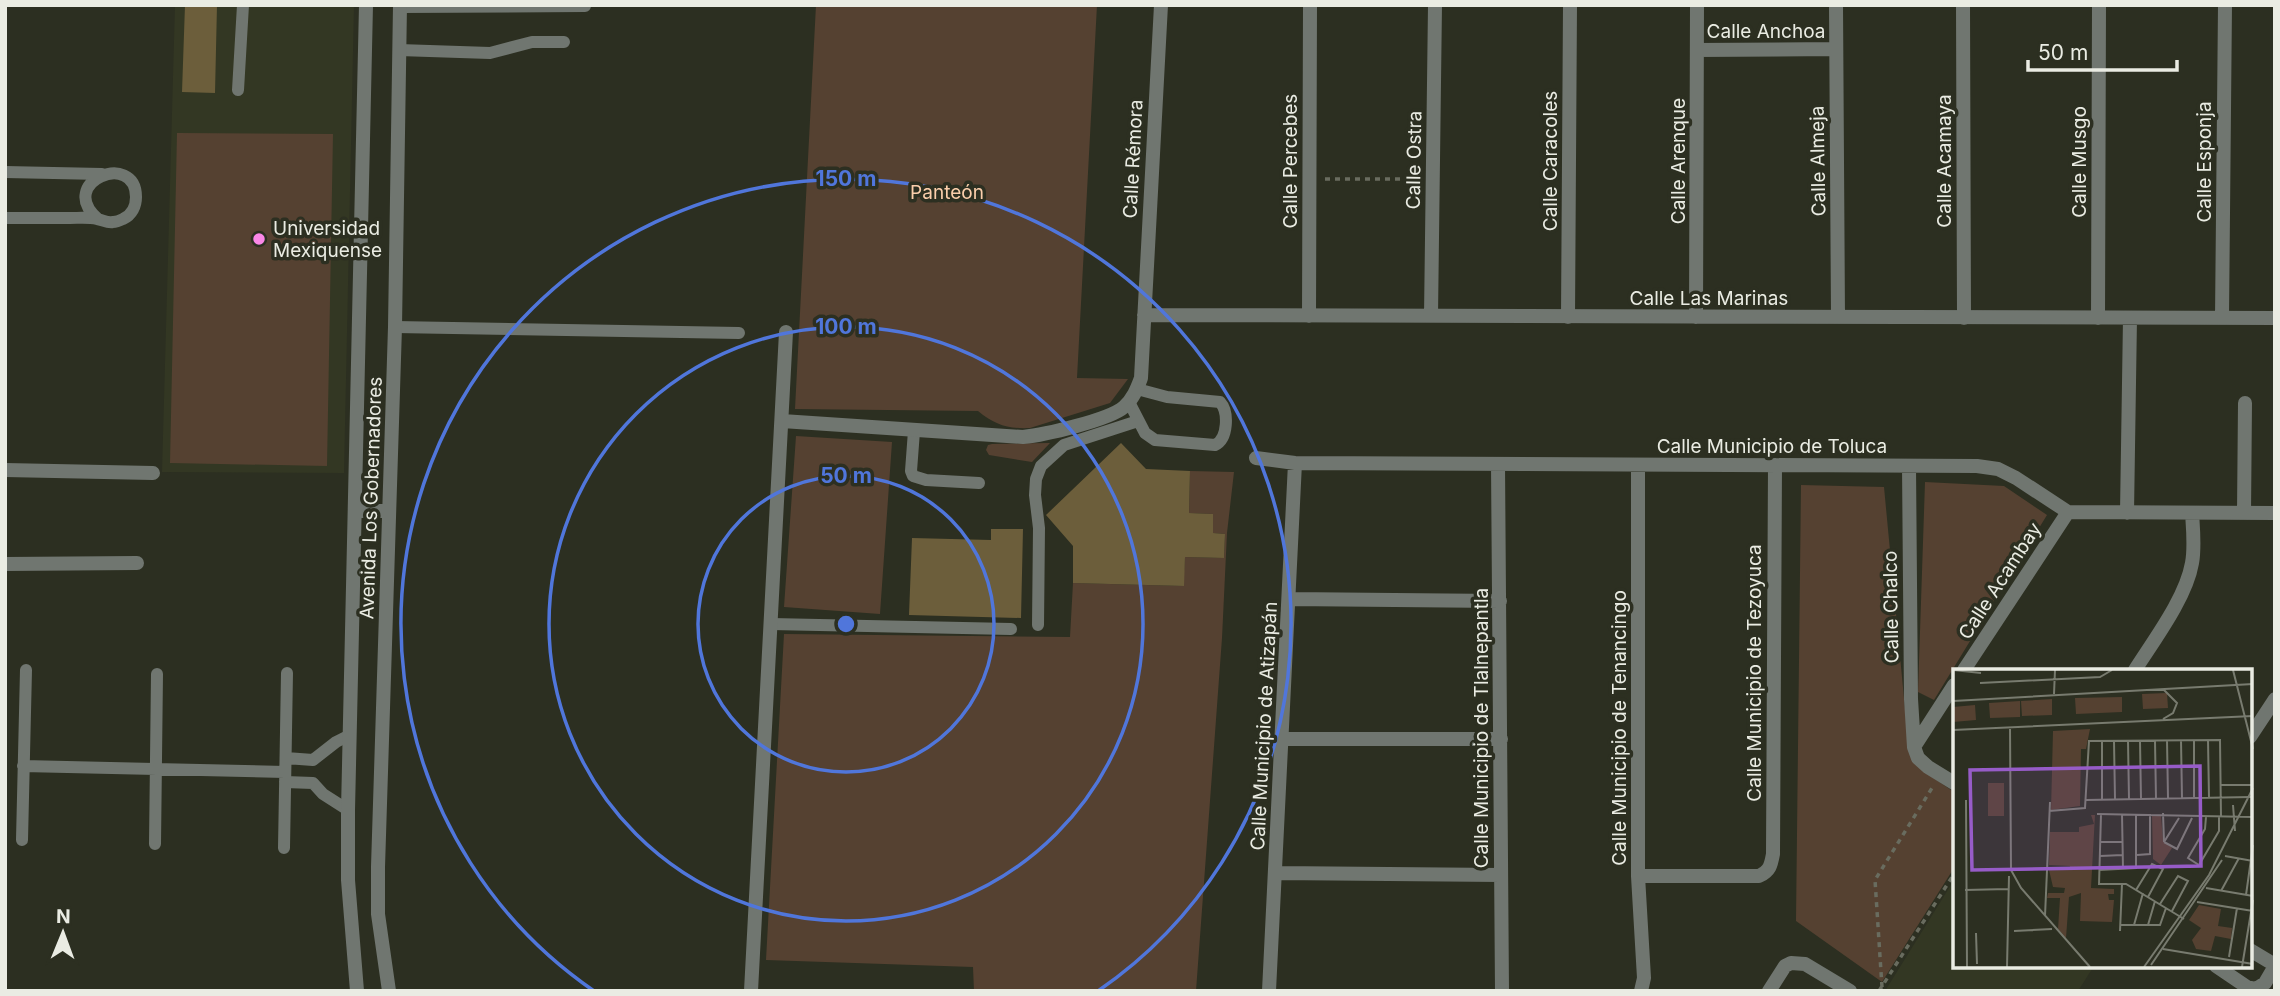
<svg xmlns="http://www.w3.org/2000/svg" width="2280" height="996" viewBox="0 0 2280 996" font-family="Inter,sans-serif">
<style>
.built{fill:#333723}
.green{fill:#554131}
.building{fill:#6c5e3b}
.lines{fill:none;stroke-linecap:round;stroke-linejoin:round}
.path{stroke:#696c5f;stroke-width:3.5;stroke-dasharray:5 5;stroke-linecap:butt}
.service{stroke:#707670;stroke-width:12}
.minor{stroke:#707670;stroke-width:14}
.tertiary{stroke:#707670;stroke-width:14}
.ring{fill:none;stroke:#5076db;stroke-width:3.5}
.poi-dot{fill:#fa87e6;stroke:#2c2f21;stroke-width:2.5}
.labels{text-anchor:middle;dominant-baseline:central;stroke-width:7;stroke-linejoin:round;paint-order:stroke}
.street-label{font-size:19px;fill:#eaece3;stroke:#2c2f21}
.park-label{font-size:19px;fill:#faceab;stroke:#2c2f21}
.poi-label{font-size:19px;fill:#eaece3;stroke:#2c2f21;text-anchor:start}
.inset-road{fill:none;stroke:#787b6f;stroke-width:2}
.view{fill:#975cc8;fill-opacity:0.15;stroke:#975cc8;stroke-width:3.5}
.inset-edge{fill:none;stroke:#eaece3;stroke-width:3.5}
.centre{fill:#5076db;stroke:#2c2f21;stroke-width:3.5}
.ring-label{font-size:21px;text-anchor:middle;font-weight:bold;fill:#5076db;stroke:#2c2f21;stroke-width:7;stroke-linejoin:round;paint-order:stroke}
</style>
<rect width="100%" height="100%" fill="#2c2f21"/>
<path class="built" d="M175 5H354L344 473 162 472Z
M1954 880V966H2094L2078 991H1885Z"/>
<path class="green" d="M816 5H1097L1077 378 1128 379 1110 403 1030 428C1008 429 995 425 978 411L795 409Z
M177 133 333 134 327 466 170 463Z
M796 436 892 442 880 614 784 607Z
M1050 443 1032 462 989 455 986 450 988 445 992 444Z
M1190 471 1234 472 1227 533 1222 638 1196 991H974L973 967 766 960 784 634 1070 637 1073 583 1183 586 1185 557 1224 558 1225 534 1212 533 1213 514 1189 513Z
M1925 482 2004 486 2047 515 1934 700 1918 692Z
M1801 485 1884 487 1907 730 1929 775 1954 792V868L1882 982 1796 921Z"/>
<path class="building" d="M185 5H217L215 93 182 92Z
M1121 443 1146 469 1190 471 1189 513 1213 514V533L1225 534 1224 558 1185 557 1184 586 1073 583V546L1046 515Z
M991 529H1023L1021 618 909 615 912 538 991 540Z"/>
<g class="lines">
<path class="path" d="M1325 179H1419
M1882 987 1875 880 1932 788
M1879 991 1954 874"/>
<path class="service" d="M400 7 585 6
M399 50 490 53 532 42H564
M238 90 243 5
M5 172 102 174
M5 218C27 218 49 218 70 218 79 218 89 217 97 219 103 220 107 223 113 222 115 222 121 220 123 219 132 215 136 206 136 197 136 150 55 182 98 219
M395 327 739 333
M1129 402 1145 433 1155 440 1215 445C1228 439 1229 412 1220 402L1167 397 1137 389
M914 431 911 471 913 476 926 480 979 483
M771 624 1011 629
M1038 625 1039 528 1035 495 1036 479 1041 466 1064 445 1138 421
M286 758 313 760 336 742 350 735
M23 766 285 772
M285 782 313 783 323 794 348 810
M22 840 26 670
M155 844 157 674
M284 848 287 673"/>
<path class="minor" d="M1836 5 1838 317
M1963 5 1964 318
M1697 50 1836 49
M1144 315 2275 318
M1309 316 1310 5
M1431 316 1435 5
M1568 317 1570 5
M1696 317 1697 5
M2098 318 2099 5
M2222 318 2225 5
M782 421 1023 437C1044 435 1109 420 1124 407 1133 399 1137 389 1141 378L1161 5
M1256 458 1295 463 1977 466 1998 469 2016 478 2068 512 2275 513
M1498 464 1502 991
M1638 465V876L1644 978 1641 991
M1909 466 1911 699 1914 747 1918 758 1928 767 1954 783
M5 470 153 473
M2127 513 2130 318
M2244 513 2245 403
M5 564 137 563
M1289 599 1500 601
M1964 670 2068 512
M2135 670C2154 640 2186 598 2192 563 2195 547 2193 529 2192 513
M2250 737 2275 699
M1283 739H1501
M1914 747 1954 685
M1276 873 1501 875
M1638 876H1759C1770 871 1771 865 1773 854L1775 465
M2250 950 2275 965
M2216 966 2247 987 2256 989 2265 983 2275 966
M751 991 786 332
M1269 991 1295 463
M1769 991 1785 966 1791 963 1805 964 1850 991"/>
<path class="tertiary" d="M356 511H389
M357 991 348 880V810L366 5
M389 991 378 914V867L395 327 400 5"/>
</g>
<g class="ring">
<circle cx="846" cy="624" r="148"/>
<circle cx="846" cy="624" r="297"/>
<path d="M594 991A445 445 0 1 1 1098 991"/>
</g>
<circle class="poi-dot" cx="259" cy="239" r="7"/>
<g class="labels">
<g class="street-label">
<text x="1766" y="31">Calle Anchoa</text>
<text transform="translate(1133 159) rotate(-87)">Calle Rémora</text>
<text transform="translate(1414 160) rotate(-89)">Calle Ostra</text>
<text transform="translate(1290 161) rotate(-90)">Calle Percebes</text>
<text transform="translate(1550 161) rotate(-90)">Calle Caracoles</text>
<text transform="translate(1678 161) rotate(-90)">Calle Arenque</text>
<text transform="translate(1818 161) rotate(-91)">Calle Almeja</text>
<text transform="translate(1944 161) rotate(-90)">Calle Acamaya</text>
<text transform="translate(2079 162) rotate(-90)">Calle Musgo</text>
<text transform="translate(2204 162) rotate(-90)">Calle Esponja</text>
<text x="1709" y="298">Calle Las Marinas</text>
<text x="1772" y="446">Calle Municipio de Toluca</text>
<text transform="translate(371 498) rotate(-88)">Avenida Los Gobernadores</text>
<text transform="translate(2000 581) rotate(-57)">Calle Acambay</text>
<text transform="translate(1891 607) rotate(-91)">Calle Chalco</text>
<text transform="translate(1754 673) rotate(-90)">Calle Municipio de Tezoyuca</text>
<text transform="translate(1264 726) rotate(-87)">Calle Municipio de Atizapán</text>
<text transform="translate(1481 728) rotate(-90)">Calle Municipio de Tlalnepantla</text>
<text transform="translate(1619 728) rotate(-90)">Calle Municipio de Tenancingo</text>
</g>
<g class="park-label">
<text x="947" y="192">Panteón</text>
</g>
<g class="poi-label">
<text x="273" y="228">Universidad<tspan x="273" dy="22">Mexiquense</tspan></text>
</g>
</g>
<g transform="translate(1953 669)">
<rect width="299" height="299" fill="#2c2f21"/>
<path d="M214 24 215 39 190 40 189 25ZM169 28V43L123 45 122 29ZM99 30V46L69 47 68 32ZM67 32V48L37 49 36 34ZM22 36 23 51 0 53V38ZM137 60 133 80H128L127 137 98 141 100 62ZM35 114H51V147H35ZM138 146H142L138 219 161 220V225H155L156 231H161L159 253 127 252 128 224 116 228 113 269 105 260 107 229H94L95 224H111L112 219 100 218 96 201H116L117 197 96 196 97 163H126V158L141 155ZM199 147H208L210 171 219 179 208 196 200 190ZM246 236 268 240 265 257 279 259 278 270 262 267 258 282 243 280 239 271 248 259 236 251Z" fill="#554131"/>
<path class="inset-road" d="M0 1 28 4M280 1 300 80M27 14 147 8 159 1M101 25 102 1M0 32 300 15M210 50 220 44 224 34 210 20M57 58 58 201 68 219 137 298M0 61 300 47M214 71 215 129M228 71 229 129M241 71V129M255 71 256 129M149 72V130M161 72 162 130M175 72 176 130M187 72 188 130M202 72 203 130M268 116H300M13 131 14 298M133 131 298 128M280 136 282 162M96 142 132 139 136 72 267 71 268 148M210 144 211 173M144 145 300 148M169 145 170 200M253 148 252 160 235 189 246 196 266 162V148M147 173H169M211 173 224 180 239 149M211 173 226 149M184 186 197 185V145M147 187 170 186M272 187 300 192M146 201 183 199V145M146 215H173L231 250M146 216 148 145M253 219 300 227M12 221 55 220M183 221 199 195 210 200 195 228M268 222 286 189M293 226 300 176M244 233 300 242M207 235 225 207 235 212 219 242M92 247 97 133M167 256H207L213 239M181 256 190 224M195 256 202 232M61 262 99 260M167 262 169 215M23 264 24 295M210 280 300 295M276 288 284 239M198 296 269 191M54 298 56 207M191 298 256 206 300 119M289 298 300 231"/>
<path class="view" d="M247 97 248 197 19 201 17 101Z"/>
<rect width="299" height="299" class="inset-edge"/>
</g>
<circle cx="846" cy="624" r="10" class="centre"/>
<g class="ring-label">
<text x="846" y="186">150 m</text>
<text x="846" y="334">100 m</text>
<text x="846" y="483">50 m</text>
</g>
<rect width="2280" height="996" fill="none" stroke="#eaece3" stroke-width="14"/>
<g transform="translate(63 933) rotate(1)" stroke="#2c2f21" stroke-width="5" paint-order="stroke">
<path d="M0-5L12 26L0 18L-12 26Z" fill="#eaece3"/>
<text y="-10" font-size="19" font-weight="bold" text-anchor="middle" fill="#eaece3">N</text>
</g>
<path d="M2028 60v10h149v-10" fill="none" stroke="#eaece3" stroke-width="3.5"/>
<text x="2038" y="60" font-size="21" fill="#eaece3" stroke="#2c2f21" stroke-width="5" paint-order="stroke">50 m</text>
</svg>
